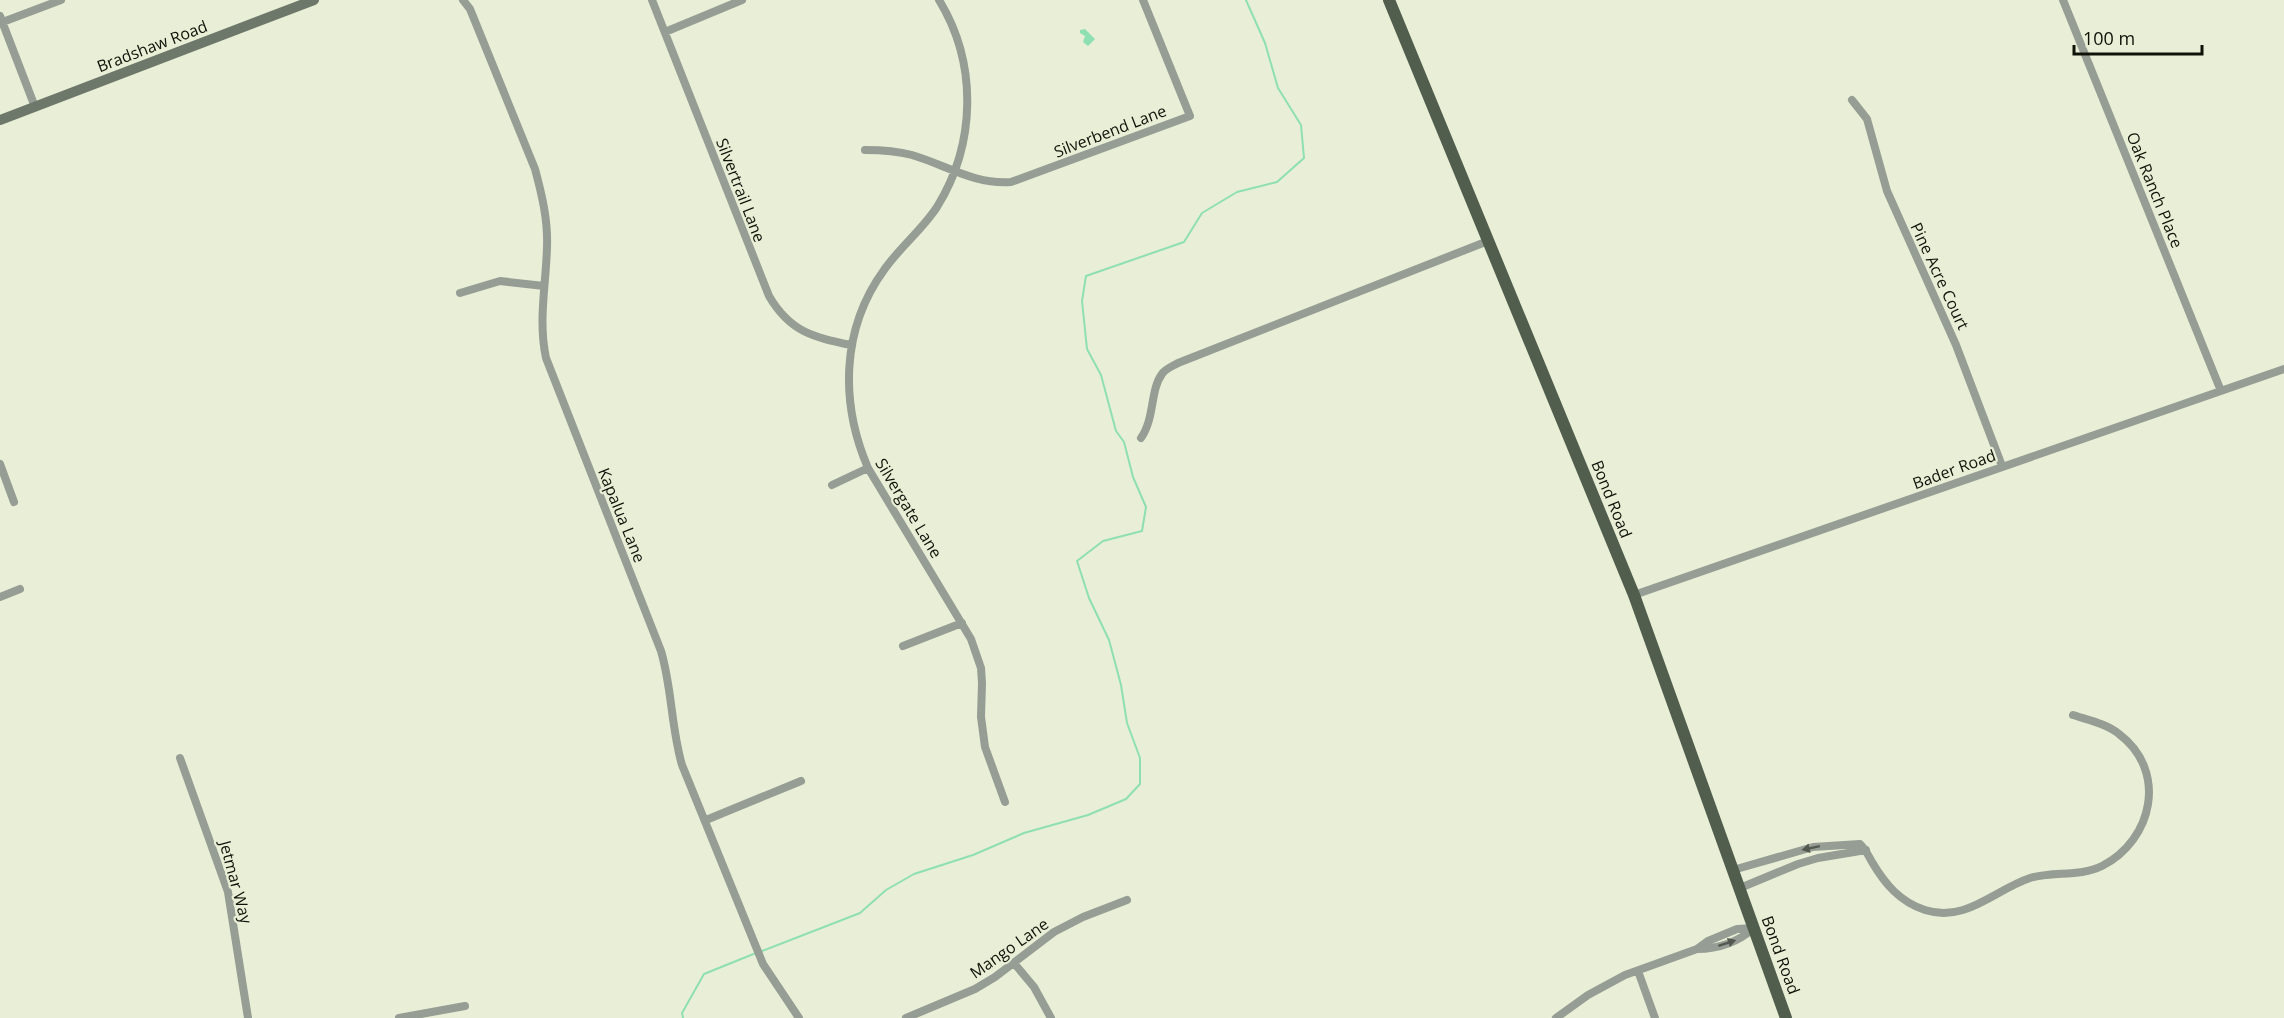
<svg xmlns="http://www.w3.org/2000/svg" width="2284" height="1018" viewBox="0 0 2284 1018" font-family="'Open Sans',sans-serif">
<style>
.water{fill:#8edfb1}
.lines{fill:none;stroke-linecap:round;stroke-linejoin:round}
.stream{stroke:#8edfb1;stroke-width:2}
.minor{stroke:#969d94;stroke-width:8}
.secondary{stroke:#6d776a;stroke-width:10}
.primary{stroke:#515d4d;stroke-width:12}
.oneway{fill:#53584e}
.labels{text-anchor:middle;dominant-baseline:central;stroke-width:4.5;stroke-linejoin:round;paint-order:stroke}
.street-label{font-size:16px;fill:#101209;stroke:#e9efd6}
</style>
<rect width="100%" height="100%" fill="#e9efd6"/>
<path class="water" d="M1085 29 1095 39 1088 46 1083 42 1085 36 1080 33V30Z"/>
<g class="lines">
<path class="stream" d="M762 951 860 913 886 890 914 874 973 855 1024 833 1088 815 1126 799 1140 784V758L1127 723 1121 685 1109 640 1089 598 1077 561 1103 541 1142 531 1146 507 1133 477 1124 442 1116 431 1101 375 1087 349 1082 301 1086 276 1184 242 1202 213 1237 192 1277 182 1304 158 1301 125 1278 88 1265 43 1246 0
M683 1018 682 1013 704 974 756 953"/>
<path class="minor" d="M463 0 470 9 535 169C542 195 548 220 547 247 546 285 538 321 546 358L661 651C672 688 671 727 682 765L763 964 799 1018
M652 0 769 296C790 332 813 337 851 345
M939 0C978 64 976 144 937 207 922 230 900 247 884 270 841 329 840 403 868 468L971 639 981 668 982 683 981 717 985 747 1005 802
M2063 0 2221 391
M0 16 35 107
M0 23 61 0
M665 32 742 0
M1852 100 1867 119 1887 191 1956 345 2002 466
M865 150C881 150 897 151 912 155 946 165 975 185 1011 182L1190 116 1143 0
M460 293 500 281 544 286
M1141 438C1155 418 1150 390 1162 374 1165 369 1173 366 1178 363L1488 241
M0 464 14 502
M832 485 868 468
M1634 595 2284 369
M0 597 20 589
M903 646 962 623
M180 758 228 892 248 1018
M706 820 801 781
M1733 870 1813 847 1860 844C1866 850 1868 855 1872 862 1885 884 1900 902 1925 910 1966 923 1994 890 2030 878 2053 871 2080 877 2102 866 2153 840 2168 771 2119 734 2107 724 2088 720 2073 715
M1740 888 1798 864 1818 858 1866 850
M1697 949C1718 949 1738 942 1754 928
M1014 963 1034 987 1051 1018
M1638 971 1655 1018
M399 1018 465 1006
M906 1018 975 989 995 977 1054 932 1083 917 1127 900
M1556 1018 1588 995 1625 975 1697 949 1708 941 1737 929 1754 928"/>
<path class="secondary" d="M0 120 314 0"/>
<path class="primary" d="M1389 0 1634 595 1786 1018"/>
</g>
<defs><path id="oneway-solid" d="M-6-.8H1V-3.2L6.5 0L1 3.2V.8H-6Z" transform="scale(1.5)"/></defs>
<g class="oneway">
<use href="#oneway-solid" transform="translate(1811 848) rotate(168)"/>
<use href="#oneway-solid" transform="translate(1727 943) rotate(-18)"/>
</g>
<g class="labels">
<g class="street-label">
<text transform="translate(152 46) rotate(-21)">Bradshaw Road</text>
<text transform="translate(1110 131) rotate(-21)">Silverbend Lane</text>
<text transform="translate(741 190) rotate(69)">Silvertrail Lane</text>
<text transform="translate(2155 190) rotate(68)">Oak Ranch Place</text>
<text transform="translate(1940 276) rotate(65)">Pine Acre Court</text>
<text transform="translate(1954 469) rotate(-20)">Bader Road</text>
<text transform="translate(1612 499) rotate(68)">Bond Road</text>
<text transform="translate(909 508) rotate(59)">Silvergate Lane</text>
<text transform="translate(622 515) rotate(68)">Kapalua Lane</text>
<text transform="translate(236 882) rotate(75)">Jetmar Way</text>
<text transform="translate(1009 948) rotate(-35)">Mango Lane</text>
<text transform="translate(1781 955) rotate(70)">Bond Road</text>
</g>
</g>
<path d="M2074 45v9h128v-9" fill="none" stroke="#101209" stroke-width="3"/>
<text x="2083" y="45" font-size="18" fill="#101209" stroke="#e9efd6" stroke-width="4.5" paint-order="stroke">100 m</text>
</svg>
